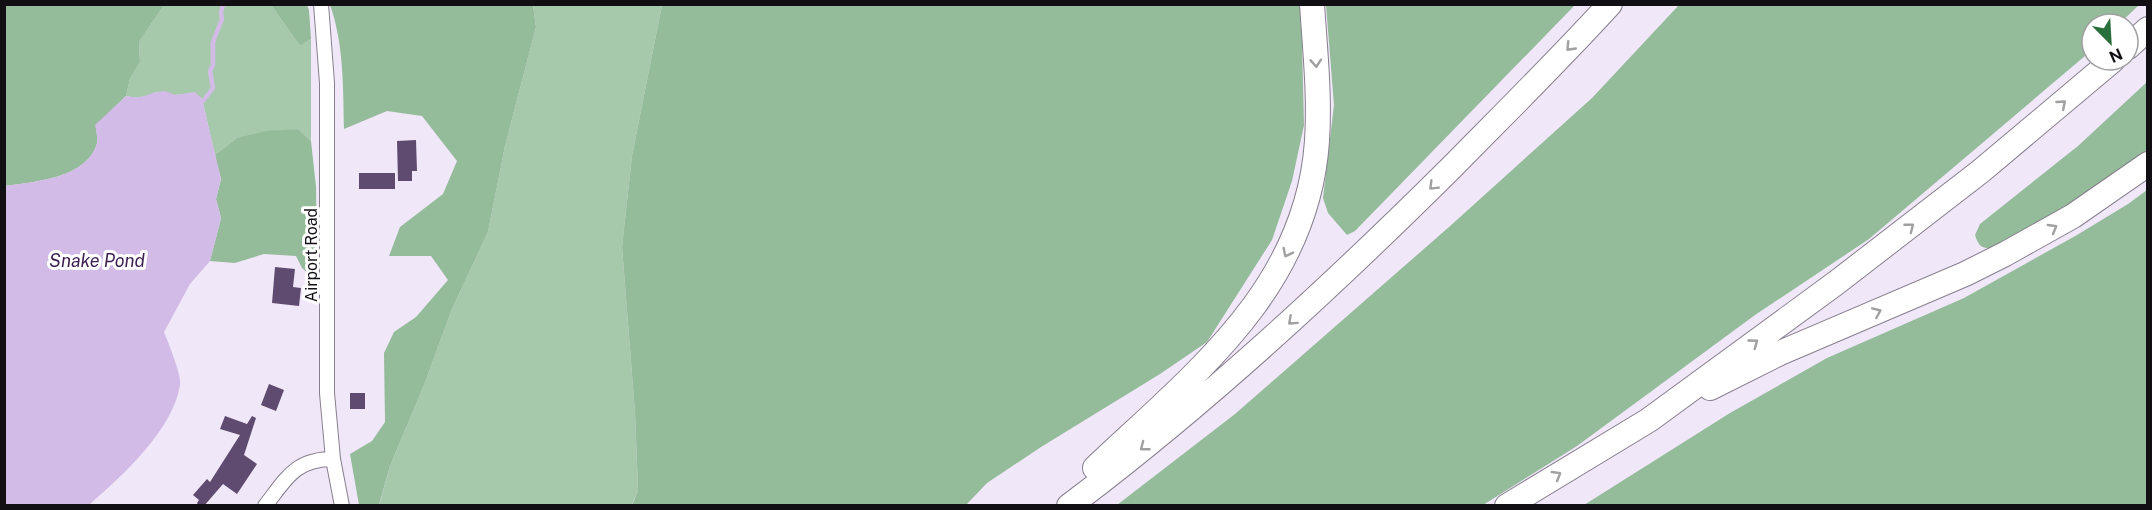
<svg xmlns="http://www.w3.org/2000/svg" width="2152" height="510" viewBox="0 0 2152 510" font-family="'Public Sans',sans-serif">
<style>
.green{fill:#a6c8ab}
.forest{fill:#94bb9a}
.water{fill:#d2bbe6}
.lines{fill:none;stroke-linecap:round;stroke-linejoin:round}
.stream{stroke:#d2bbe6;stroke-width:4.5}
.building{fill:#5f4b6f}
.street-casing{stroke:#877f8e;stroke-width:16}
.highway-casing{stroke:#877f8e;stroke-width:26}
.street{stroke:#fff;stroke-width:14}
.highway{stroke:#fff;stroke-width:24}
.oneway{stroke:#a09fa1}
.labels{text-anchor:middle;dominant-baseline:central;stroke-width:6;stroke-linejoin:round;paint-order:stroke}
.street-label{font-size:16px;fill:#110e14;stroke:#fff}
.water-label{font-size:18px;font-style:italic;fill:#3c1e51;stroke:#fff}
</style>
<rect width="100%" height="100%" fill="#f0e7f8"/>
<path class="green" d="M164 5H271L300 46 311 39V141L298 129 237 138 215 155 202 99 195 93 175 95 156 92C145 98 138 99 126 96L130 79 140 62 139 42Z
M533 5H662L632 156 622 247 635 412 638 490 632 505 379 506 390 466 424 385 452 309 488 232 505 146 536 27Z"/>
<path class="forest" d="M4 5H164L139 42 140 62 130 79 126 96 96 125C96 130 98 138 97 143 88 178 34 182 5 186Z
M271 5H307L309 10 311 39 300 46Z
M330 5H533L536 27 505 146 488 232 452 309 424 385 390 466 379 505H359L350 454 372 441 385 422 384 353 394 332 416 317 448 280 431 256H389L400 227 443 194 457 161 422 116 387 111 344 129C343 88 344 44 330 5Z
M662 5H1301L1304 125 1292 181 1272 240 1207 342 1160 374 1041 447 987 483 966 505 632 506 638 490 635 412 622 247 632 156Z
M1326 5V4L1575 5 1355 231 1347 235 1328 213 1323 198 1334 105Z
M1679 5H2139L2119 24H2092V50L1869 239 1755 315 1577 446 1483 505H1117L1235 414 1449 227 1592 98Z
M2147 82V159L2090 196 1994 248C1982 249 1979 247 1975 235L1980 224 2078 146Z
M298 129 311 141 316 187 317 267 311 276 302 268 296 256 264 254 235 263 210 261 221 218 216 199 221 179 215 155 237 138 266 131Z
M2147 190V505H1584L1730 413 1827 358 1964 298 2077 235 2128 204Z"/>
<path class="water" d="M165 91 175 95 195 92 202 99 221 179 216 199 221 218 210 261 190 284 164 332C168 342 182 376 180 385 173 430 122 476 89 505H5V186C34 182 88 178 97 143 98 138 96 130 95 125L126 96C145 100 148 92 165 91Z"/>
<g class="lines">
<path class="stream" d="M203 101 213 88 210 71 213 65V42L222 19 221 13 223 4"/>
</g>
<path class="building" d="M416 140 417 171H412V181H398L397 141Z
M359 173H395V189H359Z
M275 267 295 269 293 287 301 288 299 306 272 303Z
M269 384 284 390 276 411 261 405Z
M350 393H365V409H350Z
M225 416 247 424 252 416 256 418 244 455 257 464 237 494 223 484 204 506H199L197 503 199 500 193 495 207 479 210 482 240 435 220 429Z"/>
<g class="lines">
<g class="street-casing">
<path id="street" d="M321 4 327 83V393L333 459 342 506
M265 506C286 479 295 459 333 459"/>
</g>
<g class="highway-casing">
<path id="highway" d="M2128 47 2148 29
M1710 388 1780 353 1965 274 2005 254 2073 216 2148 164
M1095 468C1194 374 1307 289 1317 141 1320 96 1315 50 1312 4
M1069 506C1206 403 1331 287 1452 167 1505 113 1559 60 1610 4
M1507 506 1649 420 1836 283 1981 171 2113 60"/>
</g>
<use href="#street" class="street"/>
<use href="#highway" class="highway"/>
</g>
<defs><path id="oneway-chevron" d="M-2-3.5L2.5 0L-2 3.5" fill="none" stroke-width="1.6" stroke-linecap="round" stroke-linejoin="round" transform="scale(1.5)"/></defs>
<g class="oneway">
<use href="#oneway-chevron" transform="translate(1570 47) rotate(134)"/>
<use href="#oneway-chevron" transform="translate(1316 63) rotate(86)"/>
<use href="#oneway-chevron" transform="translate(2062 104) rotate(-41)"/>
<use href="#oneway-chevron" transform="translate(1433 186) rotate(135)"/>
<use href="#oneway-chevron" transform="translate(1910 227) rotate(-38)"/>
<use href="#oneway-chevron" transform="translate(2053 228) rotate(-30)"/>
<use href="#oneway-chevron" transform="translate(1287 253) rotate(117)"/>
<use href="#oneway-chevron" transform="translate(1877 312) rotate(-23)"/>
<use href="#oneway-chevron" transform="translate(1292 321) rotate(138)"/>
<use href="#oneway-chevron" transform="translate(1754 343) rotate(-36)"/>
<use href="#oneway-chevron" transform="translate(1144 447) rotate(142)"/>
<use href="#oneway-chevron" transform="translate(1557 475) rotate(-31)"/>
</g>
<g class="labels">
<g class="street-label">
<text transform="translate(311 255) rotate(-90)">Airport Road</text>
</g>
<g class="water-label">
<text x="97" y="260">Snake Pond</text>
</g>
</g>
<rect width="2152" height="510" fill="none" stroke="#110e14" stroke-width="12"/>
<g transform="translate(2110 42) rotate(156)"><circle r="28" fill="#ffffff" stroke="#a09fa1" stroke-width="1.5"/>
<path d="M0-4.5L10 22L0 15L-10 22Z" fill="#286f3c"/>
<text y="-9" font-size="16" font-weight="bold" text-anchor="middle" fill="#110e14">N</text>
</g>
</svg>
